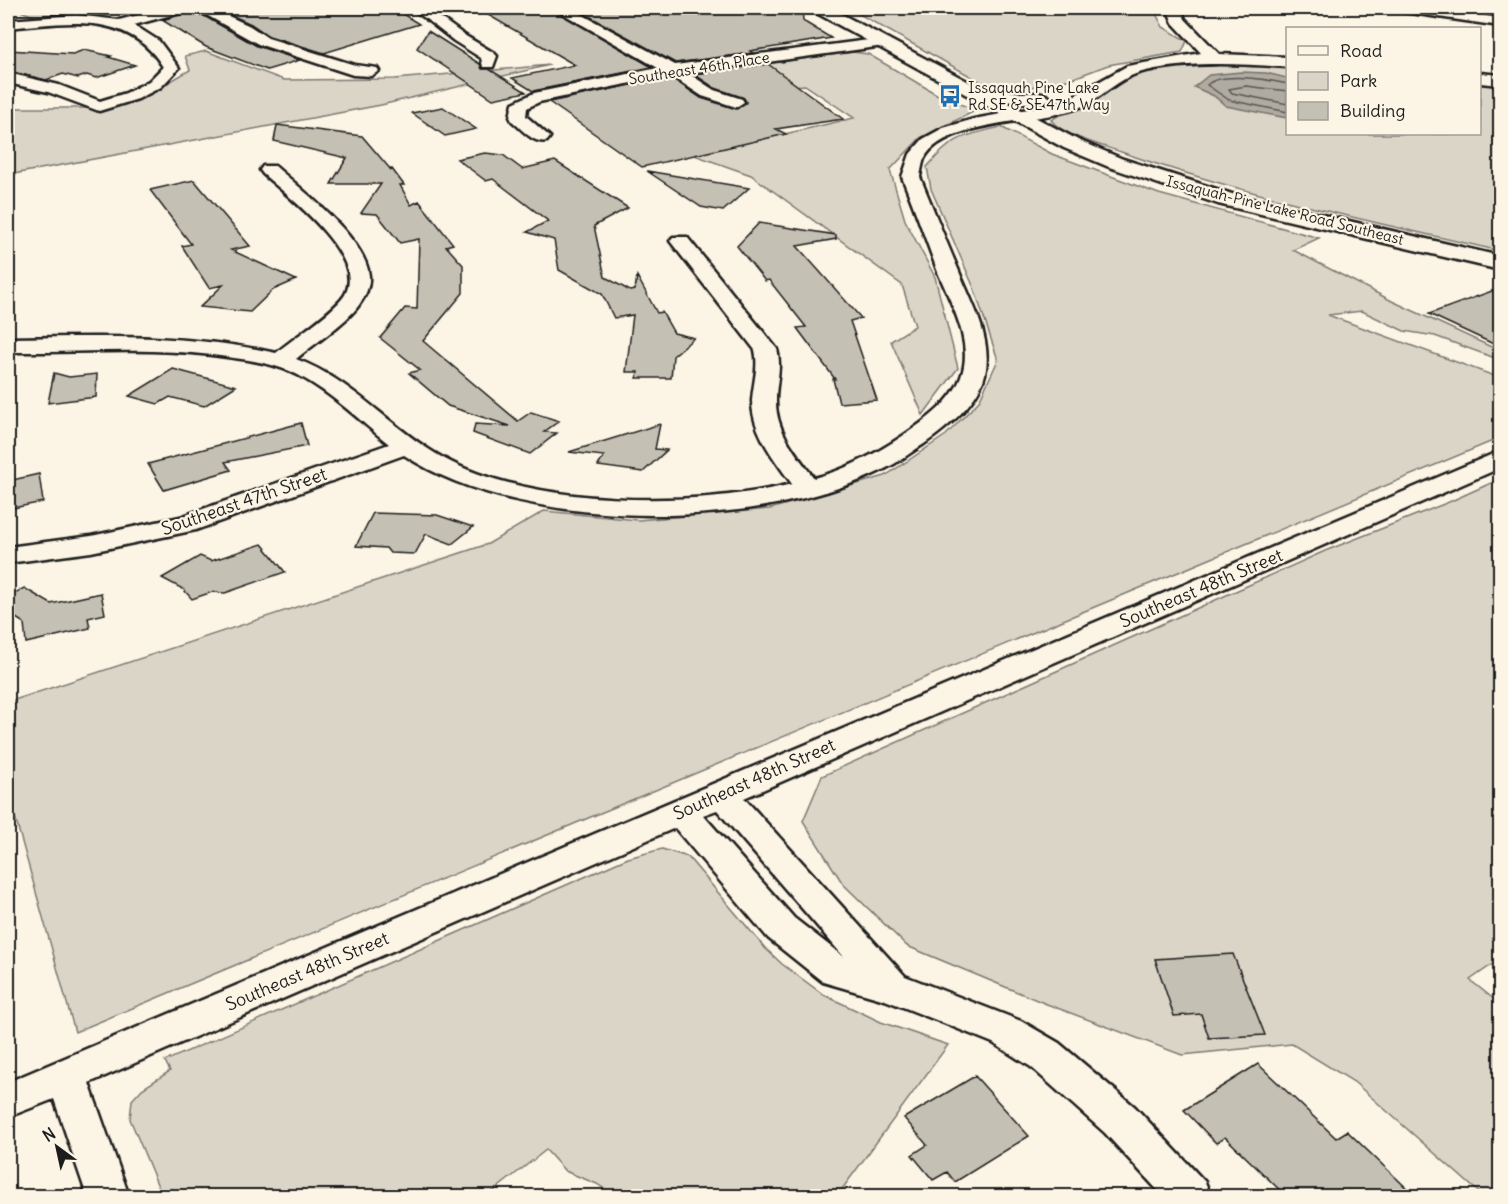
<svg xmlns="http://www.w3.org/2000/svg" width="1508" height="1204" viewBox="0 0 1508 1204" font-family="Delius,sans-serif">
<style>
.green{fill:#dbd5c8;stroke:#7c7872;stroke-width:1.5}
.water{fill:#b0aba1;stroke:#75726c;stroke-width:1.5}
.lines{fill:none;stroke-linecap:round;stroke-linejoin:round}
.shore{stroke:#575551;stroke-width:1.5}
.building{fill:#c4c0b3;stroke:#1c1c1c;stroke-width:1.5}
.minor-casing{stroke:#1c1c1c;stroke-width:5}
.major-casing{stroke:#1c1c1c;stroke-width:5}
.minor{fill:#fcf5e5;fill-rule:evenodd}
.major{fill:#fcf5e5;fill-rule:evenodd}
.labels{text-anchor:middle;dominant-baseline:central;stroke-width:4.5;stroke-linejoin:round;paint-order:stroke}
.far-street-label{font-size:15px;fill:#1c1c1c;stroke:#fcf5e5}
.far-poi-label{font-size:15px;fill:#1c1c1c;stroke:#fcf5e5;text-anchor:start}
.street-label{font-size:18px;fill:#1c1c1c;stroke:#fcf5e5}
</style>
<rect width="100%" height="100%" fill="#fcf5e5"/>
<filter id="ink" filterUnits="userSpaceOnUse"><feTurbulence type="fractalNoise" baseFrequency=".0167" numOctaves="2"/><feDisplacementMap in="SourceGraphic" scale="12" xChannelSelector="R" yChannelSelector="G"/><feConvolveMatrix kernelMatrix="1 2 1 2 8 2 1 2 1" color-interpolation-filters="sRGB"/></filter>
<g filter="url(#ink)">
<path class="green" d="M18 8H68L97 13 41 19 18 10Z
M841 8H1160V10H1154L1163 27 1187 41 1182 52 1108 65 1071 79 1041 86 1012 88 988 86 852 10 847 11Z
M206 51 284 80 395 79 550 65 381 105 8 175V108H105L159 88 190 70 185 56Z
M853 52 868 54 945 99 977 110 920 138 890 170 905 220 935 277 958 368 923 415 891 341 915 326 902 285 751 175 694 155 854 118 805 85 777 87 750 66Z
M1245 64 1287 67 1288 134H1480V83L1489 84 1500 94V251C1373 222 1244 195 1121 152 1101 145 1063 136 1051 120 1080 102 1109 82 1143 73 1176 64 1211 64 1245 64Z
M1001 127 1052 154 1159 194 1319 238 1293 250 1392 301 1500 351V360L1435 336 1404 331 1362 311 1328 315 1500 378V438L75 1032 8 792V702L488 544 544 511 638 520 770 509 885 476 946 435 979 401 998 360 974 288 931 189 927 167C953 136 963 136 1001 127Z
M1500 479V959L1470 980 1500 1004V1196H1483L1354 1082 1292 1044 1182 1055 1044 1003 907 946 843 884 803 821 822 776 1325 551 1449 502Z
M662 849 688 857 765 948 782 964 824 995 881 1022 948 1045 837 1196H615L597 1184 565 1171 546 1150 487 1196H162L130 1119 132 1100 142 1089 170 1071 165 1061 628 858Z"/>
<path class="water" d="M1241 72 1266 73 1287 78V118L1226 106 1214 96 1194 87 1209 75Z"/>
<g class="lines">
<path class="shore" d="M1288 84C1270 80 1221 71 1207 85L1229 100 1288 112
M1288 91 1246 86 1229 89 1232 93 1288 104"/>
</g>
<path class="building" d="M190 8 257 46 300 60 267 70 206 47 162 20 187 13Z
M215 8H393L419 24 324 53 269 36 251 24Z
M476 8H551L652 67 533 91 512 78 575 65Z
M574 8H802L803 21 831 38 750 51 753 53 675 63Z
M428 31 480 64 482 69H489L526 92 493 99 417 48Z
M8 50 73 54 84 50 111 56 108 57 135 65 96 78 87 75 78 78 63 74 46 80 8 71Z
M768 64 843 119 776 129 786 134 642 167 549 102 670 77 701 98 737 109 746 102 744 98 715 88 694 74Z
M443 107 476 129 445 136 412 113Z
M277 125 362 136 391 170 392 169 404 185H400L411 205 419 201 453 244 446 246 463 265V293L423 341 518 421 531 412 559 421 544 432 557 433 530 454 473 433 475 424 510 426 448 406 409 373 420 370 380 338 405 308 417 309 419 239 400 243 377 214 361 213 381 184H331L347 158 274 141Z
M485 153 503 155 522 169 555 161 628 208 594 226 605 277 630 291 635 290 637 276 657 313 662 312 674 333 694 338 673 356 671 378H637L638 372H626L633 315 614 318 602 294 559 270 554 240 527 232 548 221 493 179 486 181 457 159Z
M647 171 749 188 723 211 701 207Z
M194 180 250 246 231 250 296 280 273 290 250 312 200 307 223 285 209 288 182 246 191 244 150 190Z
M759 223 836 235V239L797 246 861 318 850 321 877 400 839 403 833 379H835L797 328 806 327 769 280 765 281 737 246Z
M1500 288V347L1429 314Z
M173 369 236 386 204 406 170 397 158 404 129 396Z
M54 373 69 377 97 374 96 397 48 403Z
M301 423 307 446 225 462 231 470 164 490 148 464Z
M660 424 655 449 667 450 643 472 598 466 604 456 569 452Z
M39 474 43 502 8 509V481Z
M373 513 437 515 473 527 452 544 426 534 415 554 390 553 386 548 356 546Z
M262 544 285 572 225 593 212 592 192 599 183 589 162 578 200 556 211 561Z
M24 588 51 604 101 593 105 614 88 618 90 628 26 643 24 623 8 613V597Z
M1233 954 1265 1035 1209 1038 1201 1014 1174 1016 1155 959Z
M1258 1064 1336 1138 1347 1131 1416 1197H1287L1225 1137 1216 1143 1184 1110Z
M975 1076 1029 1136 955 1182 947 1172 933 1180 912 1155 927 1145 904 1118Z"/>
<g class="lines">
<g class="minor-casing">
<path id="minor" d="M166 8H188L186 11 134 25 159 41 179 68 161 87 138 99 99 111 48 92 8 83V73L59 85 100 101 126 93 149 81 163 67C128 10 66 23 8 28V20L76 15 119 20Z
M194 8H211L250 26 268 38 355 65 377 68 379 71 371 76 353 75 258 44Z
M412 8H427L464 35 494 53 497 56 493 67H483L481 58 454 41Z
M553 8H570L675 65 884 38 891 42 884 46 688 73 714 90 742 99 744 102 736 107 702 96 670 75 539 102 527 108 526 116 550 137 547 141C533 144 522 129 512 121L510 117 513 103 534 93 658 68Z
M1167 8H1181L1185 19 1219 54 1288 57V67C1240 64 1193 61 1146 71 1119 76 1102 99 1078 108 1041 123 943 120 924 159 922 164 921 171 920 177 933 208 945 239 958 269 970 300 991 334 986 369 982 400 948 427 924 444 914 450 904 458 894 464 771 533 523 534 404 455L196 530 91 552 8 563V547L91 536 180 517 389 444C359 420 332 393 298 375 276 364 251 360 227 357 154 346 81 353 8 352V338C98 337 187 333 276 353 295 337 325 318 341 300 375 262 288 196 263 174L260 170 263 166H275C302 190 366 239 369 276 370 286 365 297 359 305 347 322 313 345 296 359 353 380 391 429 443 458 532 507 695 508 792 484 775 460 752 432 752 401 753 383 759 368 755 350L670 241 673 237H687L777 349C782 367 776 382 776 400 775 431 797 455 814 478 846 470 877 453 904 435 926 420 952 402 961 377 975 341 948 299 936 267 925 237 914 207 902 177L910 154 923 139 943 128 974 119 1061 103 1127 66 1201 53 1173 23Z
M1397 8H1430L1500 18V26L1404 12Z
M1480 73 1500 75V85L1480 83Z
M976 86 1021 93H1043L1051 98C1041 110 986 98 970 94L968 91Z
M1500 451V468L744 798 905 976 1021 1021 1059 1043 1135 1107 1205 1182 1211 1196H1163L1105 1133 1031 1067 993 1043 941 1022 885 1000 823 982 768 938 675 828 89 1083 129 1196H87L54 1099 8 1117V1082ZM717 810 844 957 794 918 703 815Z"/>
</g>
<g class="major-casing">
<path id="major" d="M811 8H830L1078 140 1123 159 1232 194 1500 256V270L1218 204 1109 167 1064 148 813 11Z"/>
</g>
<use href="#minor" class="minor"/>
<use href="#major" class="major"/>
</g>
</g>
<defs>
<g id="bus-bare" transform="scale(1.8)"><path d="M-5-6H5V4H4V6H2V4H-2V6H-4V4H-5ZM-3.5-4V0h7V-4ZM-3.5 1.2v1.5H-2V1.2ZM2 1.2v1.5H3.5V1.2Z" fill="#1f6fb2" stroke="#fcf5e5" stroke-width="2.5" paint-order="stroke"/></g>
</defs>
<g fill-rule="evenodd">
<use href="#bus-bare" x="950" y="96"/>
</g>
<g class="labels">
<g class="far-street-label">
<text transform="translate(699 68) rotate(-9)">Southeast 46th Place</text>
<text transform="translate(1285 210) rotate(14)">Issaquah-Pine Lake Road Southeast</text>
</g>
<g class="far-poi-label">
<text x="968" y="87">Issaquah Pine Lake<tspan x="968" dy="17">Rd SE &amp; SE 47th Way</tspan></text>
</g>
<g class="street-label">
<text transform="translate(244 501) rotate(-19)">Southeast 47th Street</text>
<text transform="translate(1201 588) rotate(-23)">Southeast 48th Street</text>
<text transform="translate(754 779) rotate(-24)">Southeast 48th Street</text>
<text transform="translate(307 971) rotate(-23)">Southeast 48th Street</text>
</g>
</g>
<rect width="1508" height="1204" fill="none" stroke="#fcf5e5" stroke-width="30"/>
<rect x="15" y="15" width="1478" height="1174" fill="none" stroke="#1c1c1c" stroke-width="2" filter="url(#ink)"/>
<rect x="1286" y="27" width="195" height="108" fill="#fcf5e5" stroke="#a29e95" stroke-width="1.5"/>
<rect x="1298" y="46" width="30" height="9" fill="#fcf5e5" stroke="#a29e95" stroke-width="1.5"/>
<text x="1340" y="57" font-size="18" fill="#1c1c1c">Road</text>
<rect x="1298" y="72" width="30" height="18" fill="#dbd5c8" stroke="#a29e95" stroke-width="1.5"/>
<text x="1340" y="87" font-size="18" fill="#1c1c1c">Park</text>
<rect x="1298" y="102" width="30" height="18" fill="#c4c0b3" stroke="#a29e95" stroke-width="1.5"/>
<text x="1340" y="117" font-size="18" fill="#1c1c1c">Building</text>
<g transform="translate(57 1147) rotate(327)" stroke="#fcf5e5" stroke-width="4.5" paint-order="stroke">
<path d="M0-4.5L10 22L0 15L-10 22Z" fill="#1c1c1c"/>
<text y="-9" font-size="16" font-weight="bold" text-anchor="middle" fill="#1c1c1c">N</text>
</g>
</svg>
